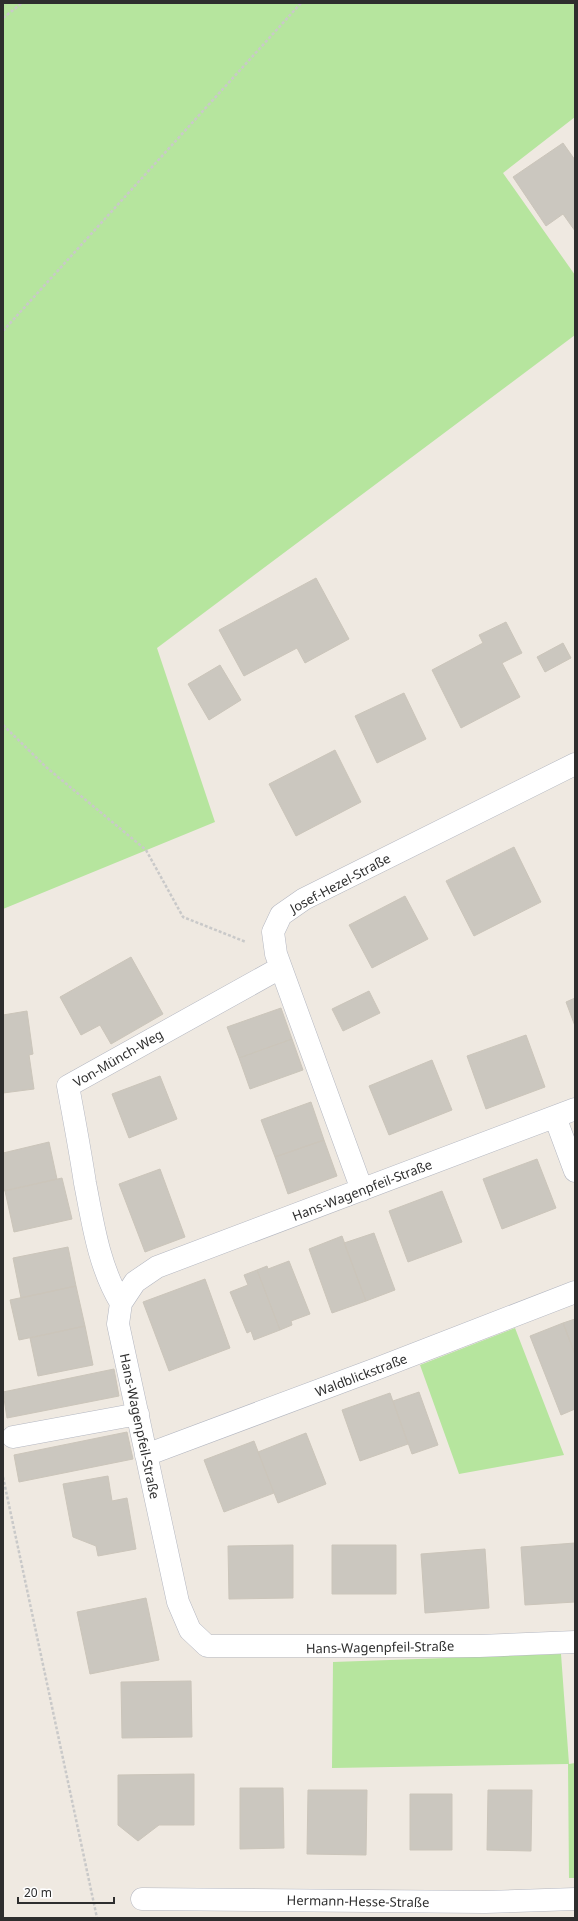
<svg xmlns="http://www.w3.org/2000/svg" width="578" height="1921" viewBox="0 0 578 1921" font-family="'Noto Sans',sans-serif">
<style>
.green{fill:#b6e59e}
.building{fill:#cbc7bf;stroke:#cbc5ba}
.lines{fill:none;stroke-linecap:round;stroke-linejoin:round}
.minor-casing{stroke:#b4b7c1;stroke-width:23}
.path{stroke:#c9c9c9;stroke-width:2.5;stroke-dasharray:3 2;stroke-linecap:butt}
.minor{stroke:#fff;stroke-width:22}
.labels{text-anchor:middle;dominant-baseline:central;stroke-width:4;stroke-linejoin:round;paint-order:stroke}
.street-label{font-size:13px;fill:#2e2e2e;stroke:#fff}
</style>
<rect width="100%" height="100%" fill="#efe9e1"/>
<path class="green" d="M3 3H575V117L503 173 575 275V335L157 648 215 822 3 909Z
M515 1328 564 1455 459 1474 420 1365Z
M561 1654 569 1764 575 1763V1878H569L568 1764 332 1768 333 1662Z"/>
<path class="building" d="M563 143 575 160V231L563 214 546 226 513 177Z
M316 578 349 639 305 663 297 648 244 676 219 630Z
M506 622 522 653 502 663 520 697 461 728 432 670 483 643 479 635Z
M563 643 571 658 545 672 537 657Z
M220 665 241 700 209 720 188 684Z
M404 693 426 739 377 763 355 716Z
M335 750 361 802 296 836 269 784Z
M514 847 541 902 474 936 446 881Z
M405 896 428 939 372 968 349 925Z
M131 957 163 1014 111 1044 100 1025 81 1035 60 997Z
M369 991 380 1013 343 1031 332 1009Z
M575 998V1026L566 1002Z
M281 1008 292 1039 239 1058 227 1027Z
M27 1011 33 1054 29 1055 34 1089 3 1093V1015Z
M526 1035 545 1087 486 1109 467 1056Z
M292 1039 303 1070 250 1089 239 1058Z
M432 1060 452 1110 389 1135 369 1086Z
M160 1076 177 1119 129 1138 112 1094Z
M311 1102 324 1140 275 1157 261 1120Z
M324 1140 337 1176 288 1194 275 1157Z
M49 1142 57 1179 3 1191V1153Z
M537 1159 556 1208 502 1229 483 1179Z
M160 1169 185 1237 145 1252 119 1184Z
M62 1178 72 1219 14 1232 5 1191Z
M442 1191 462 1242 408 1262 389 1211Z
M374 1233 395 1290 366 1301 344 1243Z
M342 1236 366 1301 332 1313 309 1249Z
M68 1247 76 1286 21 1298 13 1258Z
M289 1261 310 1314 291 1321 292 1325 280 1330 257 1270 267 1266 268 1269Z
M257 1270 280 1330 254 1340 251 1331 247 1333 230 1292 248 1285 244 1275Z
M205 1279 230 1348 169 1371 143 1302Z
M76 1286 85 1326 19 1340 10 1300Z
M575 1319V1354L563 1323Z
M563 1323 575 1354V1409L561 1415 530 1336Z
M85 1326 93 1365 38 1376 30 1338Z
M114 1369 119 1396 7 1418 3 1392Z
M419 1392 438 1445 412 1454 393 1401Z
M390 1393 408 1444 360 1461 342 1410Z
M127 1432 133 1459 19 1482 14 1455Z
M306 1433 326 1484 278 1503 258 1452Z
M254 1441 274 1493 224 1512 204 1460Z
M108 1476 112 1501 127 1498 136 1549 98 1556 96 1546 73 1537 63 1484Z
M575 1543V1602L525 1605 521 1547Z
M293 1545V1598L229 1599 228 1546Z
M332 1545H396V1594H332Z
M485 1549 489 1608 425 1613 421 1554Z
M146 1598 159 1660 90 1674 77 1612Z
M191 1681 192 1737 122 1738 121 1682Z
M194 1774V1825H159L138 1841 118 1825V1775Z
M240 1788H283L284 1848 240 1849Z
M308 1790H367L366 1855 307 1854Z
M488 1790H532L531 1851 487 1850Z
M410 1794H452V1850H410Z"/>
<g class="lines">
<g class="minor-casing">
<path id="minor" d="M575 1109 157 1267 135 1282 121 1303 118 1324 178 1602 190 1630 207 1646H479L575 1642
M555 1117 575 1171
M362 1190 276 954 273 932 281 915 304 899 575 764
M121 1303C99 1267 93 1224 85 1183 80 1150 74 1118 68 1086L280 968
M13 1437 138 1414
M146 1455 376 1369 575 1292
M142 1899 485 1902 575 1899"/>
</g>
<path class="path" d="M3 18 22 3
M3 331 301 3
M3 725 46 767 146 850 183 917 246 942
M3 1477 97 1918"/>
<use href="#minor" class="minor"/>
</g>
<g class="labels">
<g class="street-label">
<text transform="translate(340 883) rotate(-28)">Josef-Hezel-Straße</text>
<text transform="translate(118 1058) rotate(-30)">Von-Münch-Weg</text>
<text transform="translate(362 1190) rotate(-21)">Hans-Wagenpfeil-Straße</text>
<text transform="translate(361 1375) rotate(-21)">Waldblickstraße</text>
<text transform="translate(140 1426) rotate(78)">Hans-Wagenpfeil-Straße</text>
<text transform="translate(380 1647) rotate(-1)">Hans-Wagenpfeil-Straße</text>
<text transform="translate(358 1901) rotate(1)">Hermann-Hesse-Straße</text>
</g>
</g>
<rect width="578" height="1921" fill="none" stroke="#2e2e2e" stroke-width="8"/>
<path d="M18 1897v6h96v-6" fill="none" stroke="#2e2e2e" stroke-width="2"/>
<text x="24" y="1897" font-size="12" fill="#2e2e2e" stroke="#ffffff" stroke-width="3" paint-order="stroke">20 m</text>
</svg>
